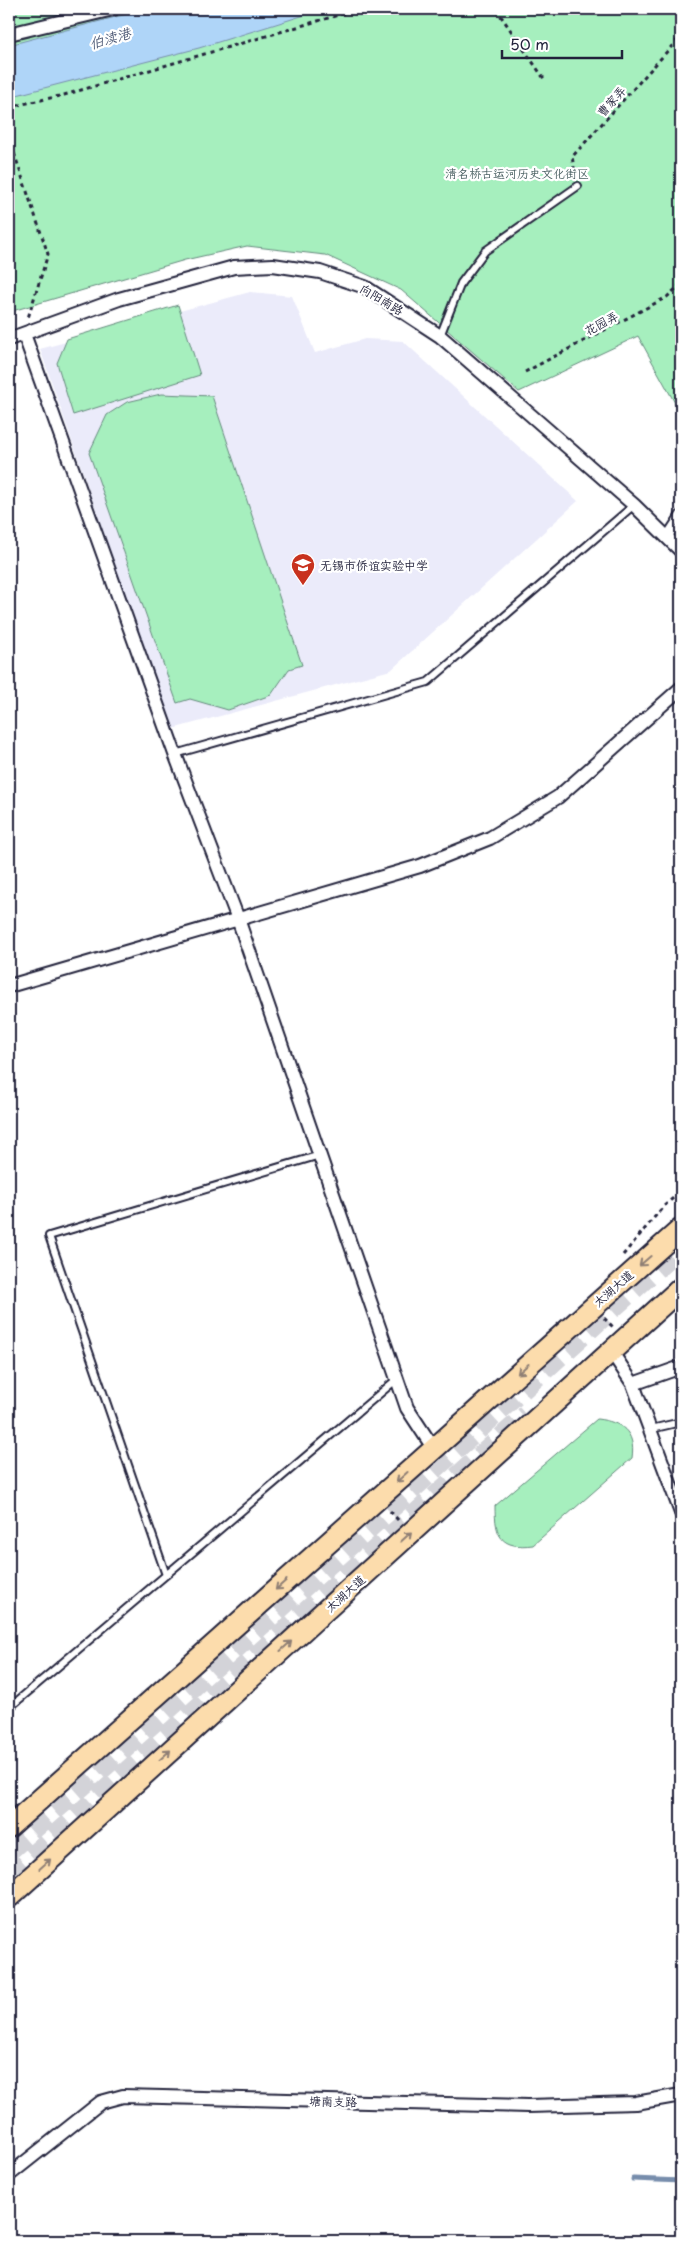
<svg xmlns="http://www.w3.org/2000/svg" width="690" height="2250" viewBox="0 0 690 2250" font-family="'Playpen Sans','LXGW WenKai TC',sans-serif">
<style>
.built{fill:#ebebfa}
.green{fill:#a6efbe;stroke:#64887c}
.water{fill:#afd5f8;stroke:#778dac}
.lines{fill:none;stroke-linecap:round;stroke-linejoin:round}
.stream{stroke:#778dac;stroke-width:5}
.trunk-tunnel{stroke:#d3d3d8;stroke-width:20;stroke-dasharray:20 10;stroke-linecap:butt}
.service-casing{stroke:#22223b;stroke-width:10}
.minor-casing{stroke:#22223b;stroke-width:16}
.primary-casing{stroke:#22223b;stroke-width:24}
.path{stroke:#22223b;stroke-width:3;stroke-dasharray:4 4;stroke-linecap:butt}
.service{stroke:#fff;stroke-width:6}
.minor{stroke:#fff;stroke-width:12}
.primary{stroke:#fcdcac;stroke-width:20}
.oneway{stroke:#8f7f74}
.labels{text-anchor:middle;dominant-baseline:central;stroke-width:4.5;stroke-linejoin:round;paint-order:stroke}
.street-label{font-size:12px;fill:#22223b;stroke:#fff}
.park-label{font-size:12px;fill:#4a6062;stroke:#fff}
.poi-label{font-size:12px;fill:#22223b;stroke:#fff;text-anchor:start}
.water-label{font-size:14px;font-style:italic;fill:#4c5874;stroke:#fff}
</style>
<rect width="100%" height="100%" fill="#fff"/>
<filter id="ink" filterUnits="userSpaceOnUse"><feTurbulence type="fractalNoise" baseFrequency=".02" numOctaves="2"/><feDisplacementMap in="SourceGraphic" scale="10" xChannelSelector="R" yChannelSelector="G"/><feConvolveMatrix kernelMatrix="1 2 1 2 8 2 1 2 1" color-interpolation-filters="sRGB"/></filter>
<g filter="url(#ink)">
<path class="built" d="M250 292 292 296 315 353 365 339 403 341 578 501 391 670 172 729 40 349Z"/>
<path class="green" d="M9 9H681V414L638 336 519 392 401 290 325 255 247 246 185 260 9 312Z
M178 305 200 375 73 415 57 363 67 339Z
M161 394 212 396 302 665 289 669 271 695 228 710 190 699 177 703 89 453 107 415 127 402Z
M597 1419C621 1422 636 1431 632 1458L533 1545C501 1549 495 1537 495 1506Z"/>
<path class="water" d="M146 9H324L199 48 9 97V45Z"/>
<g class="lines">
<path class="stream" d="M633 2179 681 2181"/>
<path class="trunk-tunnel" d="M9 1851 109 1763 681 1247
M9 1876 526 1415"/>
<g class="service-casing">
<path id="service" d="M440 336 461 283 485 251 578 186
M669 534 681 527
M666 536 681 513
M175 754 428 682 634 505
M651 1429 681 1422
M166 1575 49 1236 320 1155
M9 1708 397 1379"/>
</g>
<g class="minor-casing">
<path id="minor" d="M9 34 113 9
M24 334 175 754 238 919 407 1408 428 1440 435 1447
M9 339 119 299 234 267 273 265 320 272 365 287 440 336 634 505 681 551
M9 986 420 866 490 838 558 797 681 688
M611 1351 633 1384 681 1513
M633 1384 681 1367
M9 2175 101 2102 123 2096 528 2106 636 2103 681 2095"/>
</g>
<g class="primary-casing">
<path id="primary" d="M9 1827 681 1229
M9 1897 681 1288"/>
</g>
<path class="path" d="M496 9 545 80
M9 107 64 95 359 9
M9 138 48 254 28 318
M576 178 572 157 681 36
M525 372 667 297 681 284
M623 1255 663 1207 681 1191
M604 1318 614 1328
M390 1511 399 1521"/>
<use href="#service" class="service"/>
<use href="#minor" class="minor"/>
<use href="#primary" class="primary"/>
</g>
<defs><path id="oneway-shaft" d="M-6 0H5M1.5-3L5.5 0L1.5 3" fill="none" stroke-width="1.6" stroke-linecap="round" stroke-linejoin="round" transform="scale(1.25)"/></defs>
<g class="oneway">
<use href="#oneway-shaft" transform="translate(645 1261) rotate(139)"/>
<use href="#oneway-shaft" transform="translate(523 1369) rotate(138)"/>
<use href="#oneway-shaft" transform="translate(402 1477) rotate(138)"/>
<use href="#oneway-shaft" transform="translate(406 1537) rotate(-42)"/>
<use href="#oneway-shaft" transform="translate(281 1585) rotate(138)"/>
<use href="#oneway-shaft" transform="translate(286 1646) rotate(-42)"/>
<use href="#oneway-shaft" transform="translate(165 1755) rotate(-42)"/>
<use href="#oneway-shaft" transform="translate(45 1864) rotate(-42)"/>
</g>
</g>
<defs>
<g id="school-pin" transform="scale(1.25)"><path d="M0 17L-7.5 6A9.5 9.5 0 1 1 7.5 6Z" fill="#c8321e" stroke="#fff"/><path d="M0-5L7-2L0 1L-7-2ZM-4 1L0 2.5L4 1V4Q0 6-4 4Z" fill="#fff"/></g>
</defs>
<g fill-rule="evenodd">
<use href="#school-pin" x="303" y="565"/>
</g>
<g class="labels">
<g class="street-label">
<text transform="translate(611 101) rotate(-48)">曹家弄</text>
<text transform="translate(382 299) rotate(31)">向阳南路</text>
<text transform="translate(601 323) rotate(-28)">花园弄</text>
<text transform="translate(613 1288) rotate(-41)">太湖大道</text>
<text transform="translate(345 1593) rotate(-42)">太湖大道</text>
<text transform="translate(333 2101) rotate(1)">塘南支路</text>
</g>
<g class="park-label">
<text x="517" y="173">清名桥古运河历史文化街区</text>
</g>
<g class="poi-label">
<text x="320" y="565">无锡市侨谊实验中学</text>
</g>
<g class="water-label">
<text transform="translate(110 38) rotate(-16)">伯渎港</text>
</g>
</g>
<rect width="690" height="2250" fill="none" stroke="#fff" stroke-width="30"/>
<rect x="15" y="15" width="660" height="2220" fill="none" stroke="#22223b" stroke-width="2" filter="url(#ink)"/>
<path d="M502 50v8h120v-8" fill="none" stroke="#22223b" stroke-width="2.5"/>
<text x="510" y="50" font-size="15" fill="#22223b" stroke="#ffffff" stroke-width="4" paint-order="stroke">50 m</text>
</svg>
